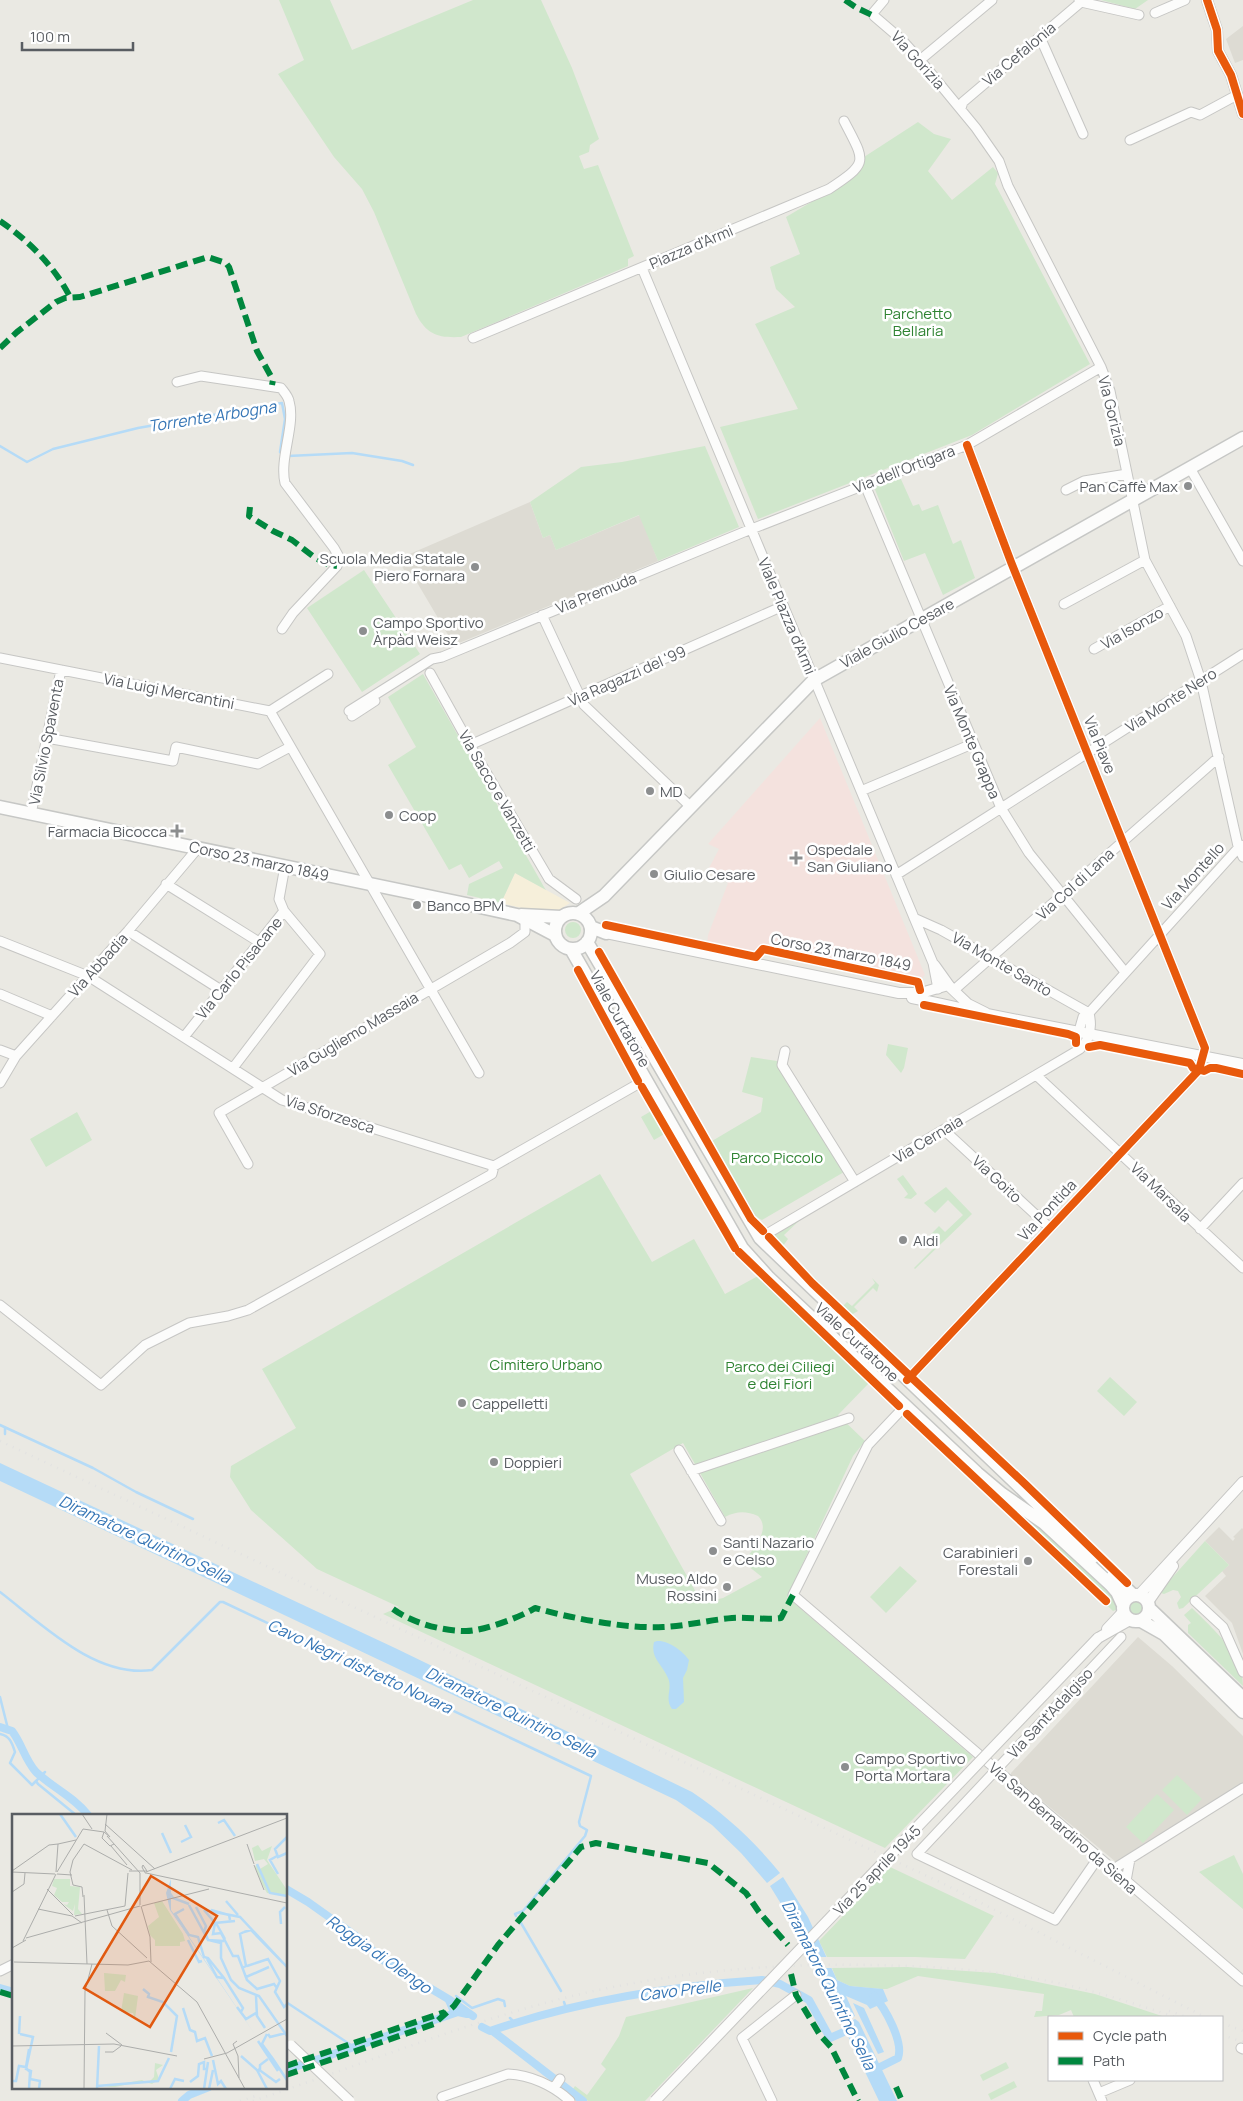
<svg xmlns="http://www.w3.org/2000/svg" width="1243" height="2101" viewBox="0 0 1243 2101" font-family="Manrope,sans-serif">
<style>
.commercial{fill:#f6efda}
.education{fill:#dddbd3}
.medical{fill:#f4e2de}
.green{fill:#d0e7cc;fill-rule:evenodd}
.water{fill:#b5dbf7}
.pier{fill:#eae9e3}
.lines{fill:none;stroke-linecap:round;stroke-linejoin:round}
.stream{stroke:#b5dbf7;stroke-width:2.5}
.canal{stroke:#b5dbf7;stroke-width:8}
.minor-casing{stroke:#c6c6c4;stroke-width:11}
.tertiary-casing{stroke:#c6c6c4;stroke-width:12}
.secondary-casing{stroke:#c6c7c5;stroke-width:15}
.minor{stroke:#fcfcfb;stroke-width:9}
.tertiary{stroke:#fcfcfb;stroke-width:10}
.secondary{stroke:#fcfcfb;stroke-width:12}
.rail{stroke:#e2e2e1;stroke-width:2.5;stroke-dasharray:1 6;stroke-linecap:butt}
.minor-bridge-casing{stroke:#c6c6c4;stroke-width:11;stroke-linecap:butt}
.tertiary-bridge-casing{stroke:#c6c6c4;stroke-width:12;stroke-linecap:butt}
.minor-bridge{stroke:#fcfcfb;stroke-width:9}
.tertiary-bridge{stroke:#fcfcfb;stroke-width:10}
.quiet{stroke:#00873e;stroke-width:6;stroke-dasharray:12 6;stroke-linecap:butt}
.cycleway-casing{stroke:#fff;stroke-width:11}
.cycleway{stroke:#e8590c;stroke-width:8}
.poi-dot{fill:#8c8e8f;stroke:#fff;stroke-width:2}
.labels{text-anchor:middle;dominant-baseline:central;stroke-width:5;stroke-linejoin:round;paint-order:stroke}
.street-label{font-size:15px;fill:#595d62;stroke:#fff}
.park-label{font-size:15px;fill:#2f8332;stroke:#fff}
.poi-label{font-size:15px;fill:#595d62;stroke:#fff;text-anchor:start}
.water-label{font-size:16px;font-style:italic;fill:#3676b6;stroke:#fff}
.inset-river{fill:none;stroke:#b5dbf7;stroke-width:2.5}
.inset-road{fill:none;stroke:#acadab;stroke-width:1}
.view{fill:#e15910;fill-opacity:0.15;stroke:#e15910;stroke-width:2.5}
.inset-edge{fill:none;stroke:#595d62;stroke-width:2.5}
</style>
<rect width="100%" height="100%" fill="#eae9e3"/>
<path class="commercial" d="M515 873 570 903 557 911 539 912 501 903Z"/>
<path class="education" d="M1243 26V60L1235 63 1226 39Z
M530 502 543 538 550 535 556 550 640 515 658 561 454 645 412 574 408 577 398 559Z
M1219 1527 1233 1541 1235 1538 1233 1537 1242 1528 1243 1529V1654L1232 1623 1205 1596 1226 1576 1222 1571 1229 1565 1205 1541Z
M1138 1637 1172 1666 1243 1736V1783L1116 1862 1011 1775V1773Z"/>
<path class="medical" d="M820 718 925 975 920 980 758 946 756 955 707 945 708 935 728 883 709 868 719 849 708 844Z"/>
<path class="green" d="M279 0H330L352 50 473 0H541L572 68 599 139 590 145 589 152 579 156 584 169 598 165 634 256 628 259V266L461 337C438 338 427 335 416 314L374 212 362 189 334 157 278 74 304 60Z
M1101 0H1148L1135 9Z
M918 122 934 134 951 139 928 171 952 200 993 167 998 173 995 184 1090 364 972 435 758 519 720 427 798 409 755 324 795 307 776 289 770 267 800 254 786 217 857 175 863 164 864 157Z
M705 446 739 527 658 561 639 515 556 550 550 535 543 538 530 502 581 467 622 462Z
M900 477 913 506 919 504 922 511 938 505 953 544 961 540 975 578 943 595 925 553 904 561 874 487Z
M364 570 420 654 362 692 307 608Z
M423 674 544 887 546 890 515 873 501 903 467 895 469 884 503 868 499 861 469 878 461 864 449 870 388 765 416 747 388 697Z
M565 930a8 8 0 1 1 16 0a8 8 0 1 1-16 0Z
M888 1044 908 1048 904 1068 901 1073 886 1055Z
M751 1057 777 1061V1065L844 1172 762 1220 752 1215 712 1141 761 1112 763 1098 742 1092Z
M653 1110 666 1133 654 1140 641 1117Z
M77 1112 92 1140 46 1167 30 1139Z
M600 1174 652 1262 694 1239 725 1294 758 1276 869 1383 838 1415 865 1441 853 1456 787 1597 973 1757 885 1848 383 1614 399 1607 317 1569 251 1510 230 1477 231 1466 296 1428 262 1369ZM683 1443 725 1517C737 1511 746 1511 758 1516 772 1530 752 1551 743 1562L762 1577 723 1598 702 1603 630 1474Z
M903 1175 917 1194 911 1199 904 1198 908 1194 897 1179Z
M946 1187 972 1214 915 1269 914 1268 936 1246 928 1237 939 1226 945 1232 963 1215 948 1200 935 1213 924 1203Z
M801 1219 784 1235 788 1239 783 1246 843 1306 847 1302 852 1306 875 1283 872 1278 879 1285 877 1292 873 1288 854 1307 858 1311 851 1315H847L811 1279 772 1237Z
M1110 1377 1137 1402 1124 1416 1097 1391Z
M996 1498C1036 1515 1078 1562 1112 1592L1118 1603V1609L1113 1611 993 1499Z
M1205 1541 1229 1565 1183 1608 1179 1609 1177 1603 1181 1597 1178 1591 1173 1590 1164 1594 1161 1593 1162 1589Z
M900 1566 917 1581 886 1613 870 1597Z
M1129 1608a7 7 0 1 1 14 0a7 7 0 1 1-14 0Z
M1192 1608C1213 1629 1243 1654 1243 1686L1188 1633V1625L1191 1623 1184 1615Z
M1177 1775 1202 1799 1187 1815 1162 1790Z
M1157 1794 1174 1810 1143 1843 1126 1827Z
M1234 1855 1243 1874V1909L1199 1872Z
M890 1867 994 1916 965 1959 915 1957H827L819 1941Z
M907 1967 995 1973 1095 1994 1165 2017H1074L1071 2010 1059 2015 1034 2017 1036 2011H1042L1044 1994 918 1976 887 1989H881L850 1986 837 1980 832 1968Z
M753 1988 645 2101H588L573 2089 575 2086 587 2095 606 2069 601 2064 619 2036 626 2017Z
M1006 2062 1009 2068 983 2081 980 2075Z
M1014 2081 1017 2087 991 2100 988 2094Z"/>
<path class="water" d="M0 1463 395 1648 692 1792C725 1814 755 1842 780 1873L767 1883 741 1853 712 1825 676 1800 0 1481Z
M657 1641C668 1640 683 1651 689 1660L687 1670 683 1678 684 1702 676 1709H672C664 1698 673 1689 668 1678 662 1664 650 1658 654 1642Z
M783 1877 808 1917 837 1980 850 1986 883 1989 888 2001 870 2009 867 2005 846 1996 855 2016 842 2022 810 1951 770 1886Z
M853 2003 864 2008 884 2052 878 2054Z
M855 2019 859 2022 897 2101H879L844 2028 845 2024Z"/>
<path class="pier" d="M810 1957H829L834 1968H815Z"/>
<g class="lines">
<path class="stream" d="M0 446 27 462 53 449 138 428 282 403 285 419 280 452 283 455
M288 456 352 453 402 461 413 465
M0 1425 93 1468 136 1492 193 1519
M5 1434V1428
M0 1592C42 1624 95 1678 152 1670L220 1602H223L591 1776 579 1822 580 1826 587 1830 585 1836 523 1911 515 1914 516 1916
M0 1697 8 1729
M0 1734C10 1736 12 1743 15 1752L10 1763 32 1785 36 1781
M45 1772 36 1781 38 1784 76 1815
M521 1923 561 1991
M456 1996 472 2008 498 1999 504 2001 505 2006
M445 1998 452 2014
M286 2002 354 2047
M564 2002 566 2008
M510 2018 515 2023"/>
<path class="canal" d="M0 1727 12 1731C22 1744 25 1760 36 1772 53 1788 73 1796 88 1815
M286 1889 308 1902 360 1939 383 1960 450 2000 473 2016
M0 1988 14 1992
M482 2027 490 2031C578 2001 670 1986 762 1980L780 1984 809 2000 830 2038 853 2028
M494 2032 583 2101
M286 2070 458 2012 467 2014
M874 2070 898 2058C904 2042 885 2008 874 1996
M182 2101 189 2095 209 2087"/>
<g class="minor-casing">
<path id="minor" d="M884 0 873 13 874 16 902 40 920 60 976 128 999 161 1008 186 1101 367 1110 391 1145 560 1186 636 1201 681 1238 846 1243 857
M1081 2 1139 15
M1155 13 1185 0
M1040 37 1083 134
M920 60 992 0
M961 108 963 102 1081 2 1079 0
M1130 140 1191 112 1200 115 1237 95
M642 268 933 963 938 989
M473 338 829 189C870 162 865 162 844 121
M177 382 201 376 281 388C284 392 288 396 289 401 296 425 279 458 285 483L334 548 339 557 337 566 293 613 282 629
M1190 468 1243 561
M865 485 1001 808 1029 853 1125 972
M1066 490 1084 481 1127 474
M1064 604 1145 560
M542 615 584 705 691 807
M1094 649 1170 606
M0 658 270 711 328 674
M430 673 470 745 549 879 576 899
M270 711 479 1073
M349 711 432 659 442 657 744 532 967 445 1101 367
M352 716 375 701
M47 738 173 761 176 747 258 764 290 747
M470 745 783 606
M861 791 972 744
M31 814 61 670
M896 875 1243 654
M166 884 259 942
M914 918 941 930 1089 1013
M128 931 221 990
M0 941 88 976 282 1100 494 1166 645 1080
M935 965 950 986
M954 990 1219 757
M0 994 52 1016
M1079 1031 1083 1017 1089 1013 1241 845
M184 1037 284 911 279 899 285 866
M0 1050 16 1056
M785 1051 782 1065 855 1182
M233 1068 320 954 284 911
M1036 1075 1243 1268
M0 1083 16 1056 128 931 198 848
M944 1130 1050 1228
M248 1164 219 1113 510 943 525 932V919
M1200 1229 1243 1183
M760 1238 1080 1049C1091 1039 1092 1026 1089 1013
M0 1305 101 1385 145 1345 189 1323 228 1316 248 1310 492 1174 494 1166
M907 1380 1199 1070 1205 1048 1011 562 967 445
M905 1406 868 1445 793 1595 1243 1981
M679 1450 721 1521
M691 1471 849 1418
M1195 1601 1223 1627 1243 1672
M1098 1858 1055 1920 917 1854 1121 1637
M1112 1870 1243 1788
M1126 1881 1130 1859
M0 1971 14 1964
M1241 2048 1243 2049
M1093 2080 1102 2101
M554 2088 560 2079
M1099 2093 1130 2080
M442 2097 508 2074C530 2075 553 2085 570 2101
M772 2101 742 2038 796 1995"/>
</g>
<g class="tertiary-casing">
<path id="tertiary" d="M1207 0 1217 30 1218 51 1231 75 1243 114
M606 933 899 993H921L948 985 968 1004 986 1013
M912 998C933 1002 951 1006 972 1011L1243 1064
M1139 1595 1243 1482
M1148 1602 1173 1566
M1107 1629 1123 1612
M1098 1638 1130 1620"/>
</g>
<g class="secondary-casing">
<path id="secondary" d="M0 807 471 905 517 915 555 935
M555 931a18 18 0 1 1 36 0a18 18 0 1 1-36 0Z
M579 913 604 896 814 680 1243 438
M521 915 561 917
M591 927 606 933
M587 942 760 1238 1093 1557
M571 949 742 1248 769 1278 977 1473 1002 1494 1044 1523 1111 1585 1117 1592 1123 1605
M1113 1576 1133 1595
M1123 1608a13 13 0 1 1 26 0a13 13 0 1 1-26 0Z
M1150 1609 1243 1698
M1141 1621 1164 1634 1243 1712"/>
</g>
<use href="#minor" class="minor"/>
<use href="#tertiary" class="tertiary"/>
<use href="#secondary" class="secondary"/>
<path class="rail" d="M0 1441 944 1884 1205 2017
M1169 2011 1187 2017
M1222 2023 1243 2031
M1222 2035 1243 2042
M240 2101 259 2095
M253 2101C355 2067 456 2026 560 1999 663 1973 766 1963 872 1965 927 1966 982 1969 1037 1979 1084 1987 1130 2002 1175 2017"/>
<g class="minor-bridge-casing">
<path id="minor-bridge" d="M291 2045 350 2101"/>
</g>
<g class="tertiary-bridge-casing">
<path id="tertiary-bridge" d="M655 2101 1098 1638"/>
</g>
<use href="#minor-bridge" class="minor-bridge"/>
<use href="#tertiary-bridge" class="tertiary-bridge"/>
<path class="quiet" d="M845 0 857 8 874 16
M0 221C28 240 55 267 70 297
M0 348 17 332 56 302 65 298 80 297 208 257 226 263 229 267 257 351 273 380 272 385
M250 507 249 516 273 531 292 540 314 557 329 565 337 566
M393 1609C412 1623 442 1631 466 1631 483 1631 521 1617 535 1608 570 1618 627 1629 663 1627 686 1626 709 1620 732 1618 748 1617 765 1620 781 1618L793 1595
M791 1974 796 1995 820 2035 831 2047 858 2101
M0 1992 14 1996
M286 2066 445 2012
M286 2075 434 2024 454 2006 498 1945 581 1847 596 1843 708 1863 746 1893 759 1912 788 1945
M896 2087 902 2101"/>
<g class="cycleway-casing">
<path id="cycleway" d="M1207 0 1217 30 1218 51 1231 75 1243 114
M606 925 756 957 763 949 918 982 920 990
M599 952 751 1219 763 1231
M578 970 638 1081
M924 1005 1068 1034 1076 1037V1043
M1089 1047 1100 1045 1190 1063 1193 1068 1204 1071 1210 1068H1216L1243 1074
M642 1087 735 1248
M769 1237 812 1283 910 1376
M739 1252 899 1406
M912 1378 1025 1484 1127 1583
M907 1380 1199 1070 1205 1048 1011 562 967 445
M907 1414 1106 1601"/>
</g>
<use href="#cycleway" class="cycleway"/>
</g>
<g class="poi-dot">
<circle cx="1188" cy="486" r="5"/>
<circle cx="475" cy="567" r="5"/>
<circle cx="363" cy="631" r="5"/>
<circle cx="650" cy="791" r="5"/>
<circle cx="389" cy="815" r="5"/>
<path d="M174.5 823.5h5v5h5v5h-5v5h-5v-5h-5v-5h5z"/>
<path d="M793.5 850.5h5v5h5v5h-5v5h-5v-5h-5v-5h5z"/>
<circle cx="654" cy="874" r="5"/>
<circle cx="417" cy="905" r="5"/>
<circle cx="903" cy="1240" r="5"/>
<circle cx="462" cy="1403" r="5"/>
<circle cx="494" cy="1462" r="5"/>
<circle cx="713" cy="1551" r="5"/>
<circle cx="1028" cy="1561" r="5"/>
<circle cx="727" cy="1587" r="5"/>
<circle cx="845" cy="1767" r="5"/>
</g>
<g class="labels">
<g class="street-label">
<text transform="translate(1019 54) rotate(-40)">Via Cefalonia</text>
<text transform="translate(918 60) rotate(48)">Via Gorizia</text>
<text transform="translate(691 247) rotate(-23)">Piazza d'Armi</text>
<text transform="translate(1112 411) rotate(76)">Via Gorizia</text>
<text transform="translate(904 469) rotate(-21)">Via dell'Ortigara</text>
<text transform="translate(596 593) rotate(-22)">Via Premuda</text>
<text transform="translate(787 616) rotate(67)">Viale Piazza d'Armi</text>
<text transform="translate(1132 628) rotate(-30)">Via Isonzo</text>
<text transform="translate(897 633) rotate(-29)">Viale Giulio Cesare</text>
<text transform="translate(627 676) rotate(-24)">Via Ragazzi del '99</text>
<text transform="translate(169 691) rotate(11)">Via Luigi Mercantini</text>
<text transform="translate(1171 700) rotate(-33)">Via Monte Nero</text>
<text transform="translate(46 742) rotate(-79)">Via Silvio Spaventa</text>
<text transform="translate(972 742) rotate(67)">Via Monte Grappa</text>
<text transform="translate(1100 745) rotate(68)">Via Piave</text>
<text transform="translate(497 791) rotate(60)">Via Sacco e Vanzetti</text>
<text transform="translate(259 861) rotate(12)">Corso 23 marzo 1849</text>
<text transform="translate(1193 876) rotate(-48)">Via Montello</text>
<text transform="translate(1075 884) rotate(-42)">Via Col di Lana</text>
<text transform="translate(841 952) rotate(11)">Corso 23 marzo 1849</text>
<text transform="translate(1002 964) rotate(30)">Via Monte Santo</text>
<text transform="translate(98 965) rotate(-48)">Via Abbadia</text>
<text transform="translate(239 968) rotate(-51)">Via Carlo Pisacane</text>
<text transform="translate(620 1019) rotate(61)">Viale Curtatone</text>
<text transform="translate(353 1034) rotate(-31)">Via Gugliemo Massaia</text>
<text transform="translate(330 1114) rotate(18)">Via Sforzesca</text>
<text transform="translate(928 1139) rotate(-31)">Via Cernaia</text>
<text transform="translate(997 1179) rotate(43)">Via Goito</text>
<text transform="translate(1161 1192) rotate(44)">Via Marsala</text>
<text transform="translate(1047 1210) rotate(-47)">Via Pontida</text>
<text transform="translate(857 1342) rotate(43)">Viale Curtatone</text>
<text transform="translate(1050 1713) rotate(-47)">Via Sant'Adalgiso</text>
<text transform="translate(1063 1828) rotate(41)">Via San Bernardino da Siena</text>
<text transform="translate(877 1870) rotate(-46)">Via 25 aprile 1945</text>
</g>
<g class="park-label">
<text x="918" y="313">Parchetto<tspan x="918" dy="17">Bellaria</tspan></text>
<text x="777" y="1157">Parco Piccolo</text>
<text x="546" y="1364">Cimitero Urbano</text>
<text x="780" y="1366">Parco dei Ciliegi<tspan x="780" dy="17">e dei Fiori</tspan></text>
</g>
<g class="poi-label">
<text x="1178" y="486" text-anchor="end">Pan Caffè Max</text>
<text x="465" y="558" text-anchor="end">Scuola Media Statale<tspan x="465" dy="17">Piero Fornara</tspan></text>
<text x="373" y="622">Campo Sportivo<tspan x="373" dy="17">Àrpàd Weisz</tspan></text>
<text x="660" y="791">MD</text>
<text x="399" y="815">Coop</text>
<text x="167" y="831" text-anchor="end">Farmacia Bicocca</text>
<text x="807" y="849">Ospedale<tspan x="807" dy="17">San Giuliano</tspan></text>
<text x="664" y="874">Giulio Cesare</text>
<text x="427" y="905">Banco BPM</text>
<text x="913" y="1240">Aldi</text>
<text x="472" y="1403">Cappelletti</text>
<text x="504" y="1462">Doppieri</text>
<text x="723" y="1542">Santi Nazario<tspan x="723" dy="17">e Celso</tspan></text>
<text x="1018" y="1552" text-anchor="end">Carabinieri<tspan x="1018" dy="17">Forestali</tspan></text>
<text x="717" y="1578" text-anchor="end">Museo Aldo<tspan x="717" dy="17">Rossini</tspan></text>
<text x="855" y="1758">Campo Sportivo<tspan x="855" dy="17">Porta Mortara</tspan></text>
</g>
<g class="water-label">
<text transform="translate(212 416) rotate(-9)">Torrente Arbogna</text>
<text transform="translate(145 1539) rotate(25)">Diramatore Quintino Sella</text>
<text transform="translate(360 1666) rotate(25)">Cavo Negri distretto Novara</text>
<text transform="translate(511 1712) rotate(26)">Diramatore Quintino Sella</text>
<text transform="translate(379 1954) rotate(35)">Roggia di Olengo</text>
<text transform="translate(829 1985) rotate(63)">Diramatore Quintino Sella</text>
<text transform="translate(680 1990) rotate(-7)">Cavo Prelle</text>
</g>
</g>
<g transform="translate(12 1814)">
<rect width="275" height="275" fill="#eae9e3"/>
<path d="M246 31 250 37 260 32 255 46 275 76V82L255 79 250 70 243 53 245 50 248 55 256 50 252 45 243 47 240 34ZM42 65H58V72L68 73 66 95 70 100 62 101 63 90 61 97 51 90 55 91 57 88H50L42 81 45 74 40 72ZM150 87 171 120 173 127 168 128V132H143V126L138 121 136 112 147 103 142 89ZM92 159 114 161 113 168 109 166 103 177H93ZM112 179 126 182 123 205 121 199 109 198ZM143 249 151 251 144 256 147 265 140 270 131 267 103 273H93L130 266 136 269 142 263Z" fill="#d0e7cc"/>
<path d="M159 65V96L244 222 158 96 154 79Z" fill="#b5dbf7"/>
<path class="inset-river" d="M48 0 64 23M206 9 212 6 223 22M150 19 159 39M275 23 263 35 266 43 275 39M169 28 179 23 173 11M265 42 258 46 266 60M245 50 258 79 275 82M157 78 161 84 177 90M214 87 226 101M177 91 196 126 209 129V144L219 166 227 174 247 182 275 222M184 93 194 112 192 118M172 95 163 100 177 121 186 123 192 143 196 144 212 164 231 194 229 198M192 96 203 109M193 96 228 103 275 153M199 96 217 101 218 106M223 107 203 109 201 120 209 119 221 142H226L235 166 245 175 262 170 265 174M204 109 213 125M269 110 268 98 273 93M193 118 196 126 212 127M232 118 239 116 271 149M176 126 187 148 190 147M195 145 205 163 211 164M235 152 256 145 268 167 263 178 272 193 275 190M230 154 234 152 228 120 232 118M234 163 257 153M131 175 137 180 136 183 151 188 165 202 159 238M244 182 245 202 253 214M225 193 234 205 244 199 245 202M171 194 178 216 183 218 185 227 193 224 200 242M7 220 8 202M8 220 21 223 14 255 19 257 18 265 28 267 27 275M255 220 250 230 261 245M256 220 258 223 274 219M246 227 266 257M229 242 245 256 255 275M261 245 275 266M201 246 206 270 209 267 214 275M14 254 18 258 17 275M246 255 264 268 268 265M248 256V251L256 245M0 267H4L7 252 14 253 17 235M178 268 186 262 187 250 192 248V255H196M85 272 146 267 157 244M85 275 87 232M158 275 163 265 172 267M192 275 196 248M197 275 201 256"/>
<path class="inset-road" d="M70 0 80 15M93 10 143 55M92 18 90 24 98 32 102 30M95 22 128 59V91M72 30 120 56M235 30 242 50M99 32 115 51M242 51 252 76M0 57 37 31 46 30M117 57H135L131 51 130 53 132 57 133 58V59H134L275 89M0 58 43 60M44 58 46 30 64 26M45 58 71 15 92 18 98 23 93 17 95 0M58 58 61 71 70 73 71 83M58 58 61 46 72 30M134 58 275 4M45 60 60 61M35 75 61 101M0 78 12 70 13 59M72 81 75 150M113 92 116 59M129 92 138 123 139 148M130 92 197 75M26 95 60 102 70 109M95 96 100 112 135 144M63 102 113 92M14 124 128 92M11 127 44 60M0 134 14 126M2 148 116 151 137 147 185 188 233 275M94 219 110 231M225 227 221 230 226 242 227 264M0 232 102 230 165 242M93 238H101L109 232M192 245 215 239 275 205M72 275 73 177 80 150"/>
<path class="view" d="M139 62 205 102 138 213 72 174Z"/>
<rect width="275" height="275" class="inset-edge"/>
</g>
<rect x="1048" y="2016" width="175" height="65" fill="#ffffff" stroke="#bdbec0"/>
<rect x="1058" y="2032" width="25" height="8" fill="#e8590c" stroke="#bdbec0"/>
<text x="1093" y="2041" font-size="15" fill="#595d62">Cycle path</text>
<rect x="1058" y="2057" width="25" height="8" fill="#00873e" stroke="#bdbec0"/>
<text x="1093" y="2066" font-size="15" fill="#595d62">Path</text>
<path d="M22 42v8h111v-8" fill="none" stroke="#595d62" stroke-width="2.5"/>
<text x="30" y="42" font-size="15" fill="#595d62" stroke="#ffffff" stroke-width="4" paint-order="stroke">100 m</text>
</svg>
